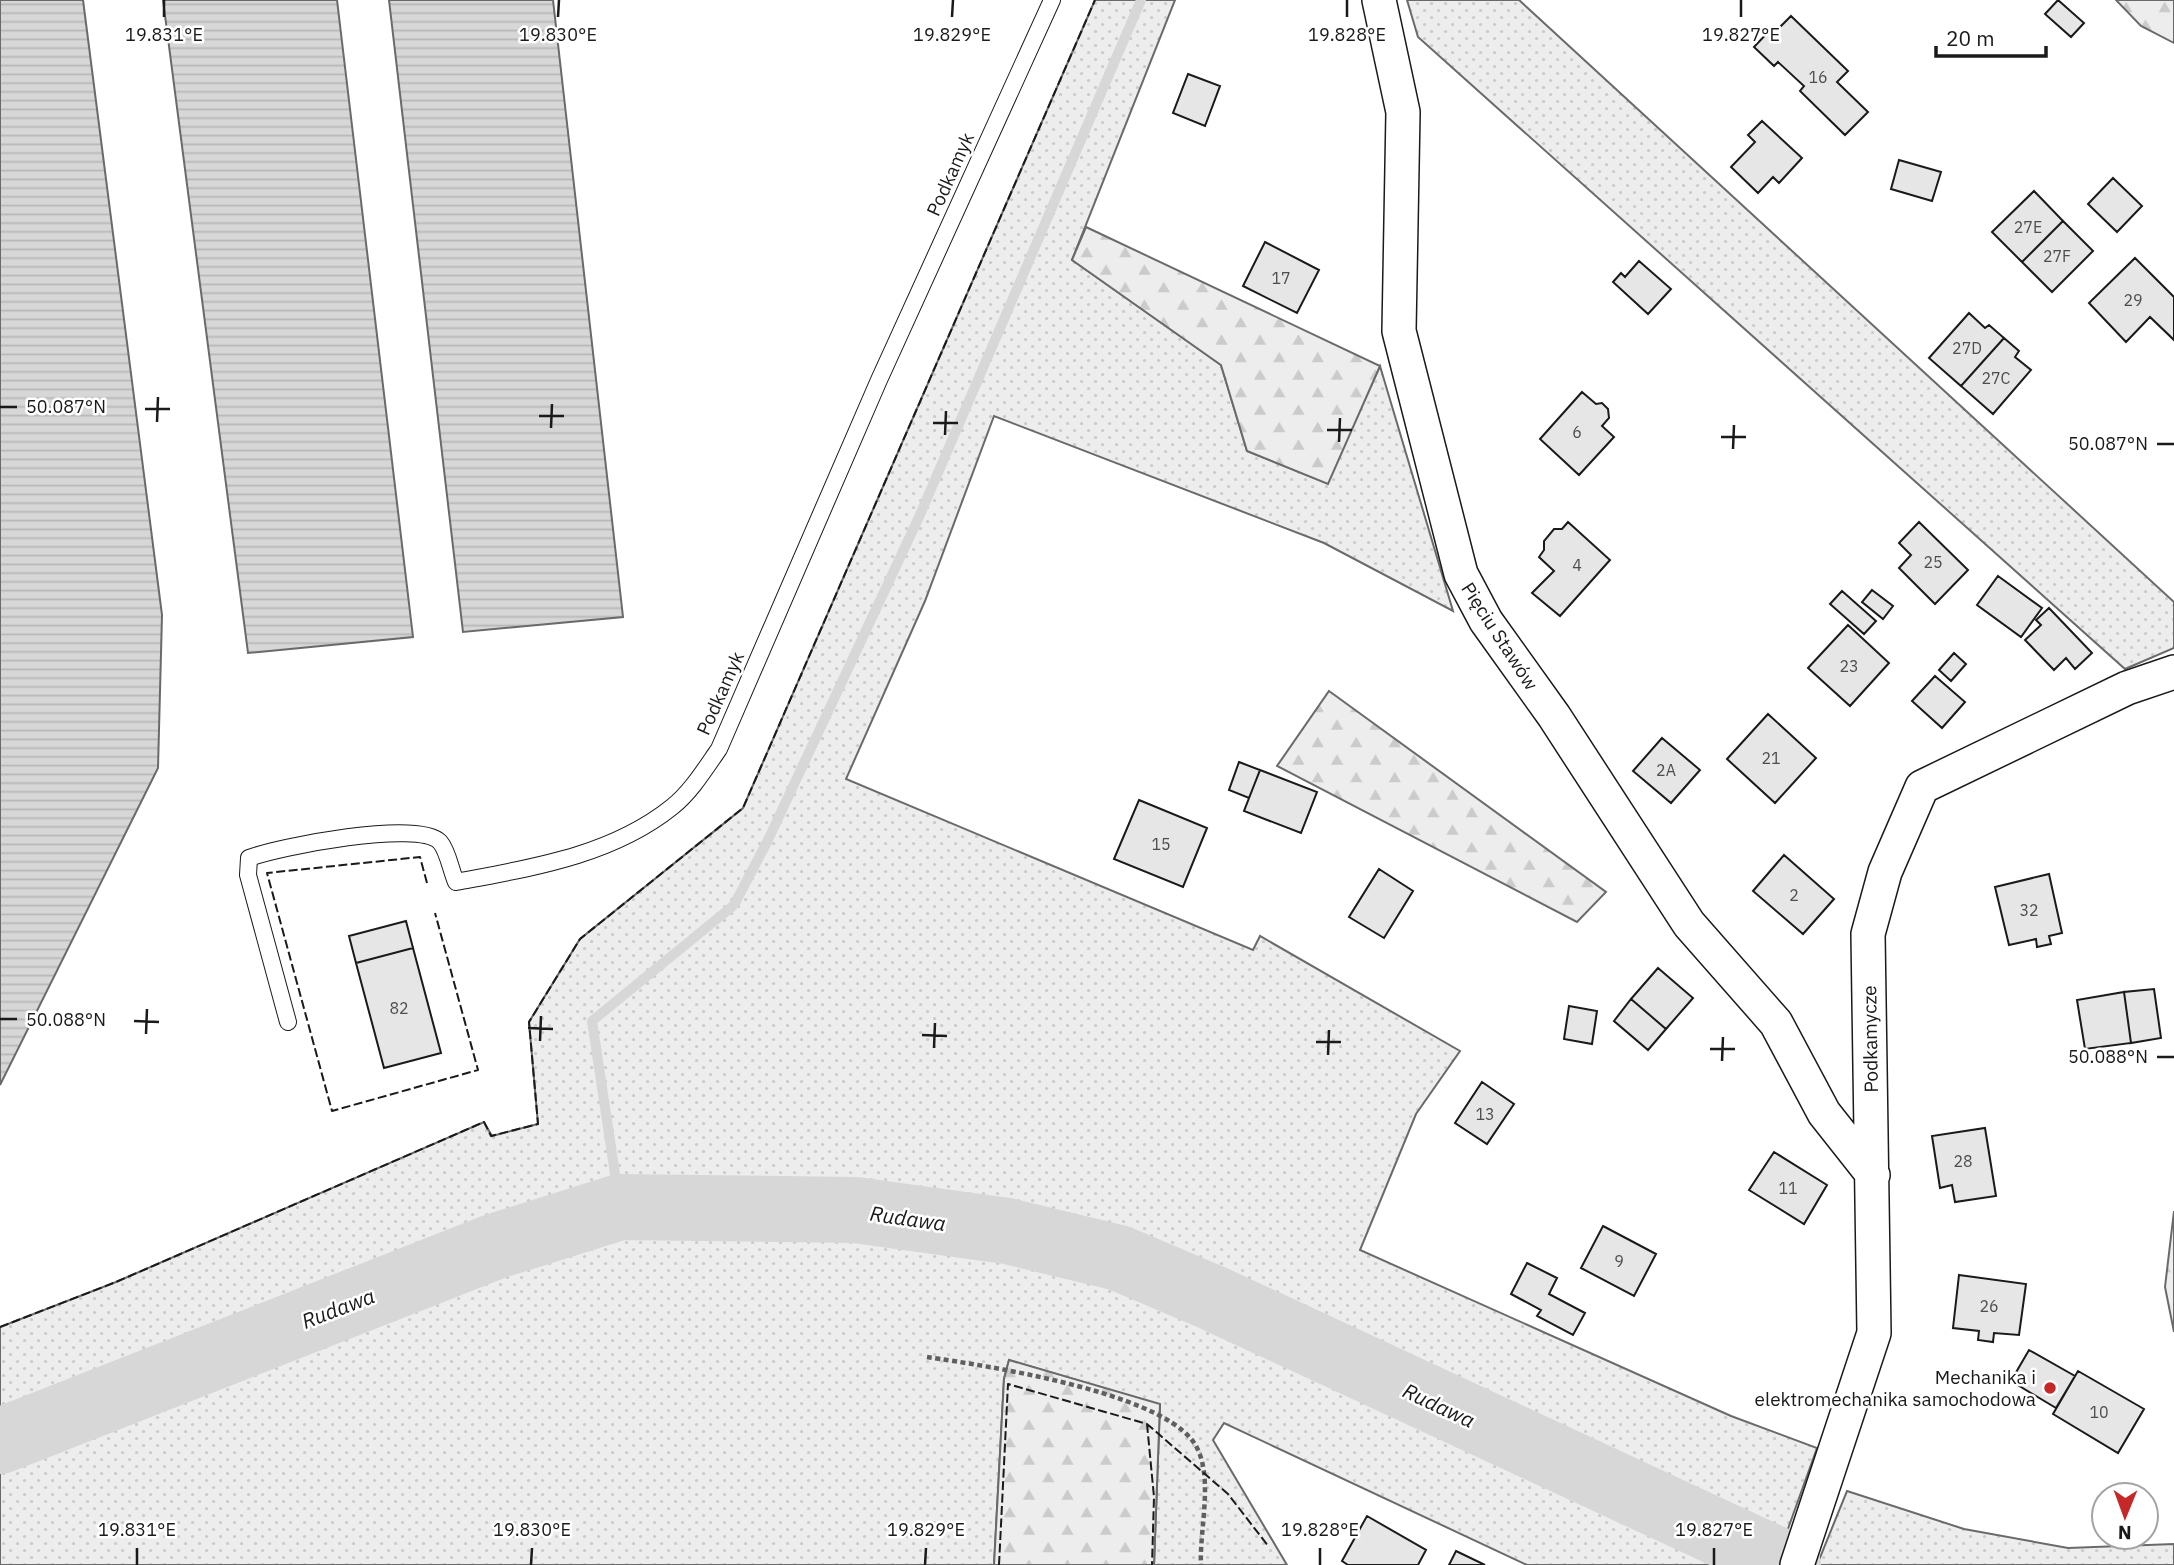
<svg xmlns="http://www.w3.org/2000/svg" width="2174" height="1565" viewBox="0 0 2174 1565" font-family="'IBM Plex Sans',sans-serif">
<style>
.grass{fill:url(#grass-dots);stroke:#6a6a6a;stroke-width:2}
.forest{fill:url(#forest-firs);stroke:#6a6a6a;stroke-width:2}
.water{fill:url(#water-rules);stroke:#6a6a6a;stroke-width:2}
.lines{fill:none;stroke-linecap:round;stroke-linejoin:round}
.stream{stroke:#d7d7d7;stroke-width:10}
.river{stroke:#d7d7d7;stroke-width:66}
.building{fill:#e6e6e6;stroke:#1a1a1a;stroke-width:2}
.lane-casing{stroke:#1a1a1a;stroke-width:18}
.street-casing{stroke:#1a1a1a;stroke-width:36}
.path{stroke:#5f5f5f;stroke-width:4.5;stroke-dasharray:5 3.5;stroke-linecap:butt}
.lane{stroke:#fff;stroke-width:16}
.street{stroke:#fff;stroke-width:33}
.fence{stroke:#1a1a1a;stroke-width:2;stroke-dasharray:9 3.5;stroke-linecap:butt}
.ticks{fill:none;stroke:#1a1a1a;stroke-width:2.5}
.poi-dot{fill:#c62828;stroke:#fff;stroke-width:2.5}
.labels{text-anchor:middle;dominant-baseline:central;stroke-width:5;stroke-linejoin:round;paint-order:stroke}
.number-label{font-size:16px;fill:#4d4d4d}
.street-label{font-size:19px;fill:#1a1a1a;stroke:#fff}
.poi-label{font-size:19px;fill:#1a1a1a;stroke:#fff;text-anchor:end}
.water-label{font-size:21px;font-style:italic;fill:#1a1a1a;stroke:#fff}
.ticks-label{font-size:18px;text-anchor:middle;fill:#1a1a1a;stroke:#fff;stroke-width:5;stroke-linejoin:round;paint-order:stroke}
</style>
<defs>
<pattern id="grass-dots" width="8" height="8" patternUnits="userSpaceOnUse" patternTransform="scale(1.75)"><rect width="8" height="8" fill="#ededed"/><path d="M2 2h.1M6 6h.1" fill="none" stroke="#cbcbcb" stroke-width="1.8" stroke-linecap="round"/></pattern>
<pattern id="forest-firs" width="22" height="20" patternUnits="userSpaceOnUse" patternTransform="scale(1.75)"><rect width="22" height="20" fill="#ededed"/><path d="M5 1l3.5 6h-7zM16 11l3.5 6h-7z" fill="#cbcbcb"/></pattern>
<pattern id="water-rules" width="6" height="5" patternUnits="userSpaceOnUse" patternTransform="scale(1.75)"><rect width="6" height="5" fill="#d7d7d7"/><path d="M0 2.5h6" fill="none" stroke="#b8b8b8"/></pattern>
</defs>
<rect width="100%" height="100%" fill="#fff"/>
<path class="grass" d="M1095 0H1175L1072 260 1221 365 1247 451 1327 483 1380 366 1453 611 1324 543 994 416 925 601 846 779 1253 950 1260 936 1460 1051 1416 1114 1360 1250 1731 1416 1817 1448 1775 1565H1527L1224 1423 1213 1440 1287 1565H1154L1160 1405 1009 1360 1004 1379 994 1565H0V1327L116 1282 484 1122 492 1136 538 1124 529 1022 580 939 743 808Z
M1407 0H1519L2174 602V648L2125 669 1418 37Z
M1847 1491 1964 1529 2068 1548 2174 1544V1565H1817Z"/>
<path class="forest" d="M2116 0H2174V43L2141 26Z
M1086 227 1380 366 1328 484 1247 451 1221 365 1072 260Z
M1329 691 1606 892 1577 922 1277 766Z
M2174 1211V1332L2165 1287Z
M1009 1360 1160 1404 1154 1565H994L1004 1379Z"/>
<path class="water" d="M0 0H83L162 615 158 768 0 1085Z
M163 0H337L413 637 248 653Z
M389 0H553L623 617 463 632Z"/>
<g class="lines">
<path class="stream" d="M620 1207 592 1021 734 905 768 840 919 517 1141 0"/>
<path class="river" d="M0 1441 496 1246 620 1207 855 1210 1007 1231 1119 1258 1213 1298 1788 1565"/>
</g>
<path class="building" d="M2058 0 2084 23 2071 37 2045 14Z
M1791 16 1848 71 1837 82 1868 112 1845 135 1800 91 1804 86 1778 62 1774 66 1754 47 1771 29 1774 33Z
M1188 74 1220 86 1205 126 1173 113Z
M1762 121 1802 158 1779 183 1773 177 1758 193 1731 167 1755 142 1748 135Z
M1899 160 1941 172 1932 201 1891 189Z
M2113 178 2142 206 2117 232 2088 204Z
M2034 191 2063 221 2022 262 1992 232Z
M2063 221 2093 251 2052 292 2022 262Z
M1265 242 1319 270 1297 313 1243 286Z
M2135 258 2174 297V340L2150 317 2126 342 2089 303Z
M1639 261 1671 289 1648 314 1613 282 1621 273 1625 277Z
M1969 313 1985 328 1989 325 2004 338 1961 386 1929 358Z
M2004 338 2019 351 2015 357 2031 370 1993 414 1961 386Z
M1582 392 1596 404 1602 403 1608 409 1609 418 1602 426 1614 437 1579 475 1540 439Z
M1568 522 1610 560 1560 616 1532 593 1554 571 1539 557 1544 550V541L1554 529H1562Z
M1919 522 1968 570 1935 604 1899 568 1911 555 1899 543Z
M1998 576 2042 608 2021 637 1977 605Z
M1872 590 1893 606 1883 619 1862 602Z
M1842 591 1876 621 1864 634 1830 604Z
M2049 608 2092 653 2075 669 2066 658 2054 670 2025 640 2041 625 2036 620Z
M1848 625 1889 663 1850 706 1808 668Z
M1954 653 1966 664 1951 681 1939 670Z
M1935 676 1965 702 1942 728 1912 701Z
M1768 714 1816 758 1775 803 1727 759Z
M1662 738 1700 770 1671 803 1633 771Z
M1239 762 1260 770 1249 798 1229 790Z
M1260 770 1317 792 1301 833 1244 811Z
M1139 800 1207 828 1183 887 1114 859Z
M1784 855 1834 899 1803 934 1753 891Z
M1379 869 1413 891 1384 938 1349 917Z
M2049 874 2062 933 2049 936 2051 944 2037 947 2036 939 2009 945 1995 887Z
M406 921 413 948 356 963 349 936Z
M413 948 441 1053 384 1068 356 963Z
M1658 968 1693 998 1666 1029 1631 999Z
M2154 989 2161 1038 2131 1043 2124 992Z
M2124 992 2131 1043 2085 1049 2077 1000Z
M1631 999 1666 1029 1648 1050 1614 1021Z
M1569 1006 1597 1011 1592 1044 1564 1039Z
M1482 1082 1514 1104 1487 1144 1455 1123Z
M1985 1128 1996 1196 1955 1202 1952 1185 1940 1188 1932 1136Z
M1774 1152 1827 1185 1804 1224 1749 1190Z
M1603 1226 1656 1254 1634 1296 1581 1268Z
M1527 1263 1557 1278 1549 1294 1585 1313 1573 1335 1537 1316 1541 1310 1511 1294Z
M1959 1275 2026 1284 2019 1335 1994 1333 1993 1342 1978 1340 1979 1331 1953 1328Z
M2029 1350 2075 1376 2056 1408 2011 1381Z
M2078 1371 2144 1409 2118 1453 2053 1414Z
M1367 1516 1426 1550 1418 1565H1348L1342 1561Z
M1456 1551 1485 1565H1449Z"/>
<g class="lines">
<g class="lane-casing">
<path id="lane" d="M288 1022 248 875 249 858C278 847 419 819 440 842 448 851 451 871 456 882 530 868 611 856 672 807 691 792 705 769 719 749L879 380 1052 0"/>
</g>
<g class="street-casing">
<path id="street" d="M1379 0 1403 112 1399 331 1461 574 1486 621 1554 716 1689 924 1776 1023 1824 1113 1873 1175
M1797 1565 1874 1333 1868 934 1885 872 1922 787 2127 688 2174 672"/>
</g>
<path class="path" d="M927 1357C988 1366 1153 1391 1192 1440 1216 1471 1199 1528 1201 1565"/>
<use href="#lane" class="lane"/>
<use href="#street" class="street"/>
<path class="fence" d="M427 883 420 857 267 873 332 1111 478 1070 435 913
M0 1327 116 1282 484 1122 491 1136 538 1124 529 1022 580 939 743 808 1095 0
M1147 1424 1154 1497 1152 1565
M999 1565 1008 1384 1147 1424 1228 1494 1269 1547"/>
</g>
<path class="ticks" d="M164 17V0M558 17 559 0M952 17 953 0M1347 17V0M1741 17V0M0 407H17M145 409H170M539 416H564M157 422 158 397M933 423H958M551 428 552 404M1327 430H1352M945 435 946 411M1721 437H1746M1339 442 1340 418M2157 444H2174M1733 449 1734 425M0 1019H17M134 1021 159 1022M528 1028 553 1029M146 1034 147 1009M922 1035 947 1036M540 1041 541 1016M1316 1042H1341M934 1048 935 1023M1710 1049H1735M1328 1055 1329 1030M2157 1057H2174M1722 1061 1723 1037M137 1565V1548M531 1565 532 1548M925 1565 926 1548M1320 1565V1548M1714 1565V1548"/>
<circle class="poi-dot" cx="2050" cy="1388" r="7"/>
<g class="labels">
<g class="number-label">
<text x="1818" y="77">16</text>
<text x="2028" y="227">27E</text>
<text x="2057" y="256">27F</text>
<text x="1281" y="278">17</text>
<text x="2133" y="300">29</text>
<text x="1967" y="348">27D</text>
<text x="1996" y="378">27C</text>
<text x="1577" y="432">6</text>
<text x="1933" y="562">25</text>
<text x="1577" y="565">4</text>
<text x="1849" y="666">23</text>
<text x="1771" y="758">21</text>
<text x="1666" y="770">2A</text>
<text x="1161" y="844">15</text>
<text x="1794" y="895">2</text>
<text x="2029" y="910">32</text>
<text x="399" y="1008">82</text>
<text x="1485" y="1114">13</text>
<text x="1963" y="1161">28</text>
<text x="1788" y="1188">11</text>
<text x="1619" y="1261">9</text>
<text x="1989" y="1306">26</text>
<text x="2099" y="1412">10</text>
</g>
<g class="street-label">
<text transform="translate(950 174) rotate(-66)">Podkamyk</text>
<text transform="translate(1500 636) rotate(57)">Pięciu Stawów</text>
<text transform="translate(720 693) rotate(-66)">Podkamyk</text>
<text transform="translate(1870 1039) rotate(-91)">Podkamycze</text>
</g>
<g class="poi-label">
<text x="2036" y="1377">Mechanika i<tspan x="2036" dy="22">elektromechanika samochodowa</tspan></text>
</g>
<g class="water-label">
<text transform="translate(908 1218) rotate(8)">Rudawa</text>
<text transform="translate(338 1308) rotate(-21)">Rudawa</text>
<text transform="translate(1439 1405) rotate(25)">Rudawa</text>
</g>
</g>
<g class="ticks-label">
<text x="164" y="41">19.831°E</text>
<text x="558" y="41">19.830°E</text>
<text x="952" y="41">19.829°E</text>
<text x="1347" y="41">19.828°E</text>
<text x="1741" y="41">19.827°E</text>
<text x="66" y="413">50.087°N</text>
<text x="2108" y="450">50.087°N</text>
<text x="66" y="1026">50.088°N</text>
<text x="2108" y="1063">50.088°N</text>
<text x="137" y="1536">19.831°E</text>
<text x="532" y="1536">19.830°E</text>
<text x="926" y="1536">19.829°E</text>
<text x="1320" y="1536">19.828°E</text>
<text x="1714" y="1536">19.827°E</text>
</g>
<g transform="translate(2125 1516) rotate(181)"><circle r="33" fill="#ffffff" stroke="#a3a3a3" stroke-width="2"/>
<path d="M0-5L12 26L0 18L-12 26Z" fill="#c62828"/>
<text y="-10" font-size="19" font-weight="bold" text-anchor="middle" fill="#1a1a1a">N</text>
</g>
<path d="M1936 46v10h110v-10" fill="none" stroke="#1a1a1a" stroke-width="3.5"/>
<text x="1946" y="46" font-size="21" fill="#1a1a1a" stroke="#ffffff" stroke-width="5" paint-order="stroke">20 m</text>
</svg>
